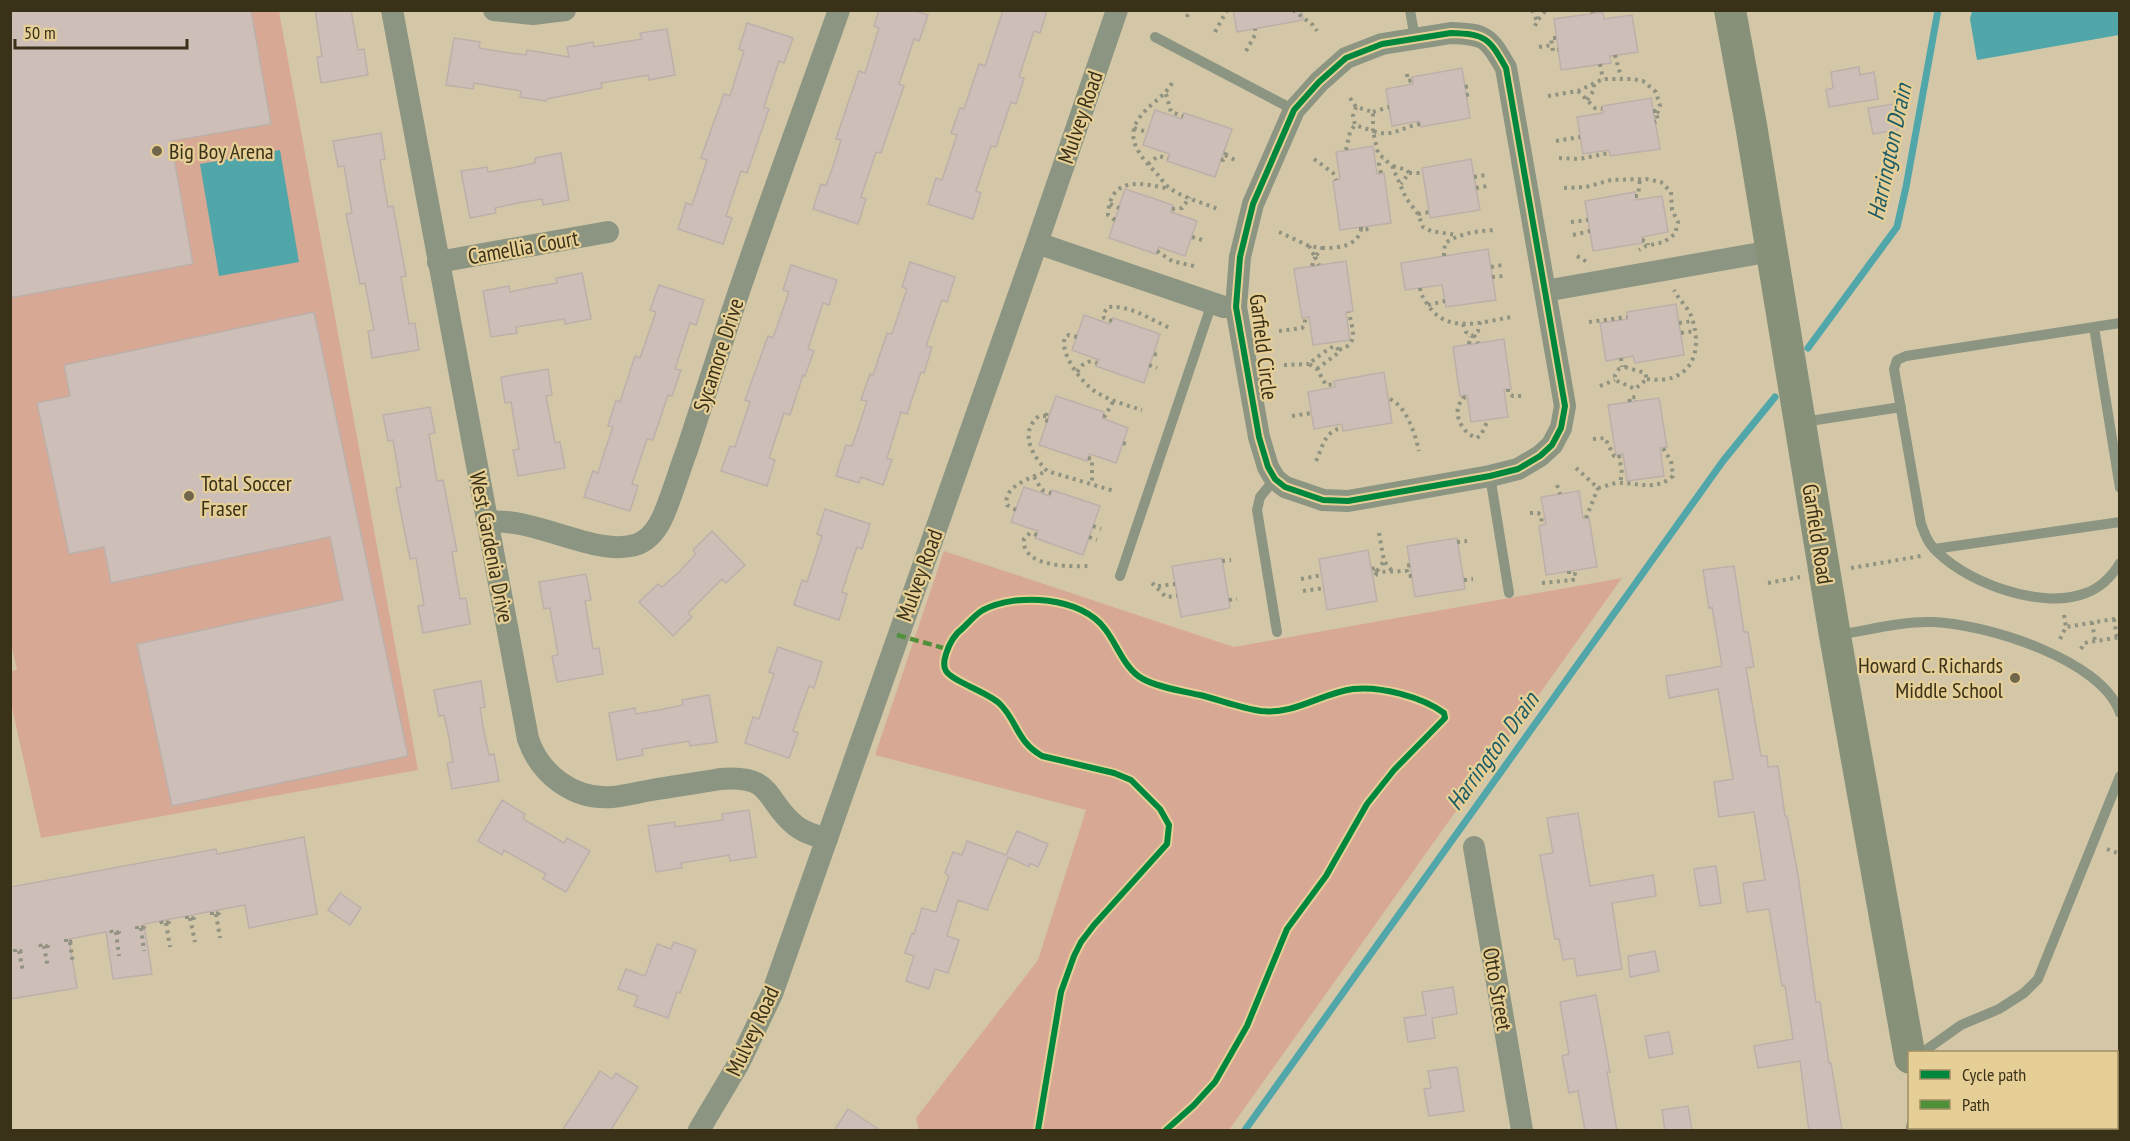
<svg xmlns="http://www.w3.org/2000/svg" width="2130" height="1141" viewBox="0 0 2130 1141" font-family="'PT Sans Narrow',sans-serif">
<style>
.green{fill:#d7a995}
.water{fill:#50a6a9}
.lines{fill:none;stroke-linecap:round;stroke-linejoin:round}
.stream{stroke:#50a6a9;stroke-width:7}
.building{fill:#cdbeb8;stroke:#bdafa9;stroke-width:1.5}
.path{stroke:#919380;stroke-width:4;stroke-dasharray:3 4.5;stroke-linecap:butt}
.lane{stroke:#8b9581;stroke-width:10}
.street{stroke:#8b9581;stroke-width:22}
.secondary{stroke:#87917a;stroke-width:32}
.quiet{stroke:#4f9039;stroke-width:4.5;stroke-dasharray:9 4.5;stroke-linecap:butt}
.cycleway-casing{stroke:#e6cf96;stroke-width:10}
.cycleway{stroke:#00873e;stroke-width:6}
.poi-dot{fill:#70664b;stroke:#e6cf96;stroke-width:2}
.labels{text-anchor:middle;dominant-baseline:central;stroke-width:4.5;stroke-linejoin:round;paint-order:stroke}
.street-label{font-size:22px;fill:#3a3119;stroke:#e6cf96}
.poi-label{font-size:22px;fill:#3a3119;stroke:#e6cf96;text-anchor:start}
.water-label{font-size:24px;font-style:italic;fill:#1d5c65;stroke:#e6cf96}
</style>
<rect width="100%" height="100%" fill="#d4c7a8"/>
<path class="green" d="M11 11H279L418 770 41 838 11 703 10 671 17 670 10 640Z
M944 551 1234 647 1622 578 1229 1130H919L916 1118 1038 960 1086 810 875 755Z"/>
<path class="water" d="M1972 11H2119V35L1977 60 1970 19Z
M280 150 299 262 219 276 200 164Z"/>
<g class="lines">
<path class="stream" d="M1808 348 1897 227 1906 187 1938 10
M1245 1130 1723 461 1775 397"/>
</g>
<path class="building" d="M10 10H251L271 124 171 141 193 264 10 298Z
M315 10H351L358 50 364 49 368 75 321 83 317 57 322 56Z
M879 10H913L928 15 919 41 914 39 899 84 904 86 881 153 876 152 861 197 866 199 858 224 813 209 821 184 826 186 834 163 841 140 836 139 859 71 865 73 879 28 874 26Z
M1003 10H1047L1040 33 1034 31 1019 77 1024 78 1016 104 1011 102 996 147 991 146 976 191 981 193 973 219 928 204 936 178 942 180 957 135 951 133 960 108 964 109 979 64 985 66Z
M1233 10H1302L1303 20 1237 32Z
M1603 12 1604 19 1632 15 1638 52 1610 56 1611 63 1561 70 1554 19Z
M747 23 793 38 784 63 779 61 764 107 769 109 747 173 741 171 726 216 732 218 723 244 678 229 686 203 692 205 707 160 701 158 724 94 730 96 744 51 739 49Z
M667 29 675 75 649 80 648 75 601 83 602 88 547 99 546 101 520 97 521 91 497 87 474 83 473 89 446 85 454 38 480 42 479 48 503 52 526 55 527 50 569 57 567 47 593 42 594 47 642 39 640 33Z
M1859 67 1860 75 1874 72 1878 99 1829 107 1826 90 1833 88 1831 72Z
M1462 68 1470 118 1421 127 1419 121 1392 126 1386 89 1413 84 1412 77Z
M1651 98 1660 149 1610 156 1609 150 1583 154 1577 117 1603 113 1602 106Z
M1894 104 1898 130 1873 134 1868 108Z
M1155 110 1182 119 1184 113 1232 129 1215 177 1167 161 1170 154 1143 145Z
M381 133 385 159 380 160 388 207 393 206 406 276 401 277 409 324 415 323 419 350 372 358 368 331 374 330 365 283 360 284 346 214 352 213 344 166 338 167 333 141Z
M1373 146 1377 174 1384 173 1391 223 1340 230 1333 181 1340 179 1336 152Z
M561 153 569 200 543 205 542 199 518 203 495 208 496 213 470 218 461 171 487 167 488 172 512 168 535 163V158Z
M1471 159 1480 210 1430 218 1422 168Z
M1125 189 1173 205 1171 212 1197 221 1185 256 1159 247 1156 254 1109 238Z
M1635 192 1636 200 1662 196 1668 232 1642 237 1643 243 1593 251 1585 201Z
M1488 249 1496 300 1446 307 1442 285 1405 290 1401 263Z
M1346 261 1353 311 1346 312 1350 340 1313 345 1309 317 1302 318 1294 269Z
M910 262 955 277 947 302 942 300 926 346 932 347 924 373 921 372 907 414 901 412 887 458 892 460 883 485 861 477 859 483 836 476 846 445 852 446 860 423 867 401 861 400 870 374 873 375 887 333 892 334 907 289 902 287Z
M791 265 837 280 829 305 823 303 808 349 814 351 805 376 803 375 790 415 784 413 769 458 775 460 767 486 721 471 730 446 735 447 750 402 745 400 768 336 773 338 789 292 783 290Z
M582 273 591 319 565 324 564 319 516 327 517 333 491 337 483 291 509 286 510 292 533 287 557 283 556 278Z
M659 285 704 300 696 325 690 323 675 369 681 370 672 396 668 395 653 440 647 439 632 484 638 486 630 511 584 497 593 471 598 473 605 450 613 427 608 426 616 400 620 402 635 356 640 358 656 312 650 310Z
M1676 304 1684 355 1635 363 1633 356 1606 361 1600 323 1628 319 1627 312Z
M314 312 408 756 172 806 137 644 343 600 330 537 111 583 104 547 69 554 37 403 70 396 64 365Z
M1084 315 1110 324 1113 318 1160 334 1144 383 1096 366 1099 360 1072 350Z
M1504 339 1511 389 1504 390 1508 417 1471 422 1467 395 1460 396 1453 347Z
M548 369 552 395 546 396 555 443 560 442 565 468 518 476 513 450 519 449 515 426 511 402 505 403 501 377Z
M1384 372 1392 423 1343 431 1342 424 1314 429 1308 392 1335 387 1334 381Z
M1056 396 1104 412 1102 418 1128 428 1116 463 1090 454 1087 461 1039 445Z
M1659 398 1667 447 1660 448 1664 476 1627 481 1623 454 1616 455 1608 405Z
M430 407 435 433 429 434 437 481 443 480 457 551 452 552 460 599 466 598 470 624 423 633 418 606 424 605 416 558 410 559 396 488 401 487 393 440 388 441 383 415Z
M1024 487 1050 496 1052 490 1100 506 1083 555 1035 538 1038 531 1011 522Z
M1579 491 1583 518H1589L1597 567 1546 575 1539 526 1546 524 1541 497Z
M825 509 870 524 862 549 857 547 849 570 842 592 847 594 839 620 794 605 802 580 807 582 815 558 822 536 817 534Z
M712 531 745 565 726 583 722 579 688 613 692 617 673 636 639 602 658 584 662 587 680 571 696 554 693 550Z
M1457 538 1465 589 1415 597 1407 546Z
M1368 550 1377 601 1327 610 1319 559Z
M1222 558 1230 608 1181 617 1172 566Z
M1734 566 1744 632H1748L1754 667 1746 668 1761 756H1767L1768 767 1778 766 1785 816H1787L1798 875 1816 1002H1820L1829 1063H1831L1842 1131H1809L1800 1061 1758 1068 1754 1046 1793 1039 1785 986H1782L1769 909 1747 912 1743 883 1765 880 1754 812 1719 817 1714 782 1733 779 1718 689 1669 698 1666 676 1722 666 1712 607 1709 608 1703 570Z
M586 574 591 600 585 601 593 649 599 648 603 674 557 682 552 656 558 655 554 631 550 608 544 609 539 582Z
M778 647 822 662 814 688 809 686 793 731 798 733 789 758 745 743 753 717 759 719 766 697 774 674 769 672Z
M481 681 485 707 480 708 484 732 489 755 494 754 499 781 452 789 447 763 453 762 449 738 444 715 439 716 434 690Z
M709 695 717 742 690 746 689 741 666 745 642 749 643 755 617 760 609 713 635 708 636 714 659 710 683 705 682 700Z
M502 800 525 814 523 819 544 831 564 843 567 838 590 851 566 892 543 879 546 874 504 850 502 855 478 841Z
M749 810 756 857 730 861 729 855 681 863 682 868 656 872 648 826 675 822V827L723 820 722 814Z
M1578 813 1590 886 1653 875 1656 896 1612 903 1622 969 1577 976 1574 958 1563 960 1559 939H1555L1540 855 1553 853 1547 818Z
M1017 831 1048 844 1038 867 1030 863 1029 867 1008 857 987 910 958 900 947 936 959 940 948 973 935 969 929 989 906 981 914 956 905 953 912 933 914 934 922 908 936 912 949 876 945 873 953 852 962 855 967 841 1006 855Z
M304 837 317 914 249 928 245 905 144 924 152 974 113 979 106 932 69 939 77 988 10 999V887L216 849 217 854Z
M1716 866 1721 903 1700 906 1694 869Z
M340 893 361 908 350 925 328 910Z
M674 942 696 950 680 993 677 992 668 1018 634 1006 638 996 618 989 626 969 645 976 657 944 671 949Z
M1655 951 1659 971 1630 977 1628 956Z
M1453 987 1457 1014 1432 1018 1435 1038 1408 1042 1404 1018 1426 1015 1422 992Z
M1596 995 1610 1072H1607L1617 1131H1585L1578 1091 1569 1093 1562 1056 1569 1054 1560 1002Z
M1669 1032 1673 1054 1649 1058 1645 1036Z
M1457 1067 1464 1111 1429 1116 1424 1089 1431 1088 1428 1071Z
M600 1071 612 1079 616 1073 638 1087 610 1131H562Z
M1688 1106 1692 1131H1665L1662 1110Z
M848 1109 881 1131H834Z"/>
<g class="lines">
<path class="path" d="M1293 10 1313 25 1317 31
M1532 10 1537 21
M1592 10 1593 14
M1187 17 1189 10
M1535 26 1537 21 1546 10
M1215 32 1227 10
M1556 38H1551L1553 51 1558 50
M1539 47 1552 45
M1246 51 1255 35V29
M1615 55 1621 77
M1600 64 1603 79
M1407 74 1408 81 1413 80
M1172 83C1164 98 1147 105 1138 120 1124 141 1144 160 1158 175 1162 180 1166 186 1171 189 1184 198 1203 203 1218 209
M1465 87 1469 86
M1578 91 1595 108 1602 109
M1166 94 1171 112 1183 116
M1466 95 1471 94
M1548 96 1578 91 1603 79H1633L1643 81 1656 92 1660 106 1657 114
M1350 98 1356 107 1373 112V131L1355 125 1353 116 1356 107
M1587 100 1594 90V83
M1653 111H1656L1658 121 1655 122
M1373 112 1389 107
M1420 124C1401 127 1393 138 1373 131L1378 153 1392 166 1406 198 1418 214 1423 227 1431 231 1456 235
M1134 128 1147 132
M1556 141 1580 137
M1346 150 1350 132 1355 125
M1225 155 1235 160
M1559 158 1579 159 1609 153
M1221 159 1223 160 1227 151 1224 150
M1314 159 1333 173 1336 180
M1148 164 1158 156 1168 158
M1393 166 1407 170 1409 173 1401 184
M1381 173 1379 164 1382 158
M1409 173H1423
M1474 177 1486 175
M1476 188 1487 186
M1564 188 1586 187 1611 180 1646 179 1661 182 1671 192 1672 210 1678 222 1675 234 1664 242 1646 246 1639 250
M1635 196H1638L1640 179
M1110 204 1119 208
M1172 209 1182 208 1190 197
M1418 214 1429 212
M1115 220 1108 215C1110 175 1142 183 1170 189
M1571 222 1588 220
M1361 227V230L1369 229 1368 226
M1279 232 1309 246 1322 248 1315 257 1309 246
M1573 235 1590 231
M1192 237 1202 240
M1642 240 1648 242V245
M1322 248C1338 248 1356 247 1361 230
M1157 251 1172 261 1198 267
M1444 256 1445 243C1461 233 1477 231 1495 230
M1577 256 1587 262
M1315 257 1319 265
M1312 266 1315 257
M1491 267 1502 265
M1492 277 1504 276
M1420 288C1421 295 1424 299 1428 305 1446 334 1483 322 1511 317
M1428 305 1445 301
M1112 321 1104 318 1103 314 1108 307C1131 305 1151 320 1170 328
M1589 322 1627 317
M1679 323 1692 321
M1463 324 1466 332 1472 336 1478 331 1480 322
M1279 331 1302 328 1305 325V318
M1681 333 1695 331
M1474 335 1478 343
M1077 337 1069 335 1065 337C1059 353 1081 381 1093 390 1107 400 1126 405 1142 410
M1469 344 1470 336
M1339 350C1360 344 1352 329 1349 312
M1154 354 1161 356
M1621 358 1622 367
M1149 365 1157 368
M1284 365 1309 364
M1625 367 1645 373 1647 379 1635 389 1615 380V375L1619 369Z
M1317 369 1338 353 1339 350 1335 346C1330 347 1313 360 1309 364L1317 369 1326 385 1335 384
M1077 372C1083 364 1086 359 1097 363
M1647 379C1689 385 1704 355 1692 318 1688 307 1679 300 1674 290
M1600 386 1615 380
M1508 389V393L1513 396H1525
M1463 396 1464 398C1450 410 1461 433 1477 438
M1390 399C1407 407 1415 434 1419 451
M1630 402 1629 398 1636 397V401
M1046 416H1039C1018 433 1033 456 1047 471L1114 491
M1103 416H1105L1114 400
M1292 416 1311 413
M1048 421 1045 420 1047 412 1050 413
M1477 438 1481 435 1488 420
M1593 439 1605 438 1614 456 1620 457
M1123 443 1130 445
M1619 455 1622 474 1620 483
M1088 458 1092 459V484
M1316 461C1323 447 1324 431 1342 428
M1576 468 1598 488
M1034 477 1042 490 1051 493
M1557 485 1560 494
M1598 488C1604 487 1610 484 1617 483 1637 482 1655 492 1673 476L1671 461 1663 448
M1016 510 1007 505C1002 486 1033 477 1047 471
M1530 513H1538L1541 515 1542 525
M1586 518 1598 488
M1093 526 1101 529
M1379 533 1384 561 1392 571
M1037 535 1030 533 1024 539C1021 567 1070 567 1088 566
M1089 537 1097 540
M1457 542 1467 541
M1222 561 1231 560
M1410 565 1406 566 1408 576H1412
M1851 568 1921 556
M1372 569 1375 568 1376 575 1373 576
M1377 571 1384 561
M1569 571V574H1575V571
M1375 572 1407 571
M1301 579 1322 575
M1464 580 1473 579
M1152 583 1166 597 1177 596
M1542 583 1573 580 1572 574
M1768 583 1800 577
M1158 586 1175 584
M1303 591 1324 588
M1229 600 1237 599
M2064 615 2066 627
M2114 619 2117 638
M2092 622 2095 641
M2060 639 2066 627 2120 618
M2081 649 2084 643 2120 637
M2107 849 2120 854
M212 912V915L219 913V910
M216 914 220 938
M187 916V919L194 918 193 915
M190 918 195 942
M161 921 162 924 169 922 168 920
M166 923 170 947
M137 926V929L144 927 143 924
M141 928 144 951
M111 930 112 933 119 932 118 929
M116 932 119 956
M66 939V943L73 941V938
M70 942 73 964
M40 944 41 947 48 946 47 943
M44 946 48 968
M15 949V952L23 951V947
M19 951 23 972"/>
<path class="lane" d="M1410 10 1415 39
M1155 37 1294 110
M2120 323 1906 356 1897 360 1894 369 1921 524C1924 531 1926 539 1931 545 1960 581 2041 611 2086 593 2100 588 2112 576 2120 563
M2094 327 2120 488
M1803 422 1901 407
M1490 476 1509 593
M1275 479 1260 497 1257 510 1277 632
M1934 549 2120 522
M1120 576 1212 303
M1838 635C1869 630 1902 621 1933 622 1985 624 2102 659 2120 713
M1923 1052 1961 1025 1999 1009 2024 993 2038 979 2120 776"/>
<path class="street" d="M392 10 528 739C540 774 573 800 612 797 625 796 639 792 652 790 675 786 698 783 720 779 775 774 764 801 796 826 805 833 816 836 827 839
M494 10 533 14 565 10
M1451 33C1486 34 1489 38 1506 68L1565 406 1561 428 1552 445 1540 456 1518 469 1490 476 1348 501 1323 500 1285 487 1275 479 1268 467 1259 437 1236 307 1240 257 1253 204 1294 110 1319 82 1346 58 1382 44Z
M1037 243 1224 307H1236
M438 262 608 232
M1545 291 1772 251
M487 522C536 516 597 559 638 544 650 539 659 526 664 514 673 493 679 471 687 450 702 405 716 360 731 315 765 213 803 112 839 10
M1474 847 1522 1130
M699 1130 739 1063 772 994 1037 243 1117 10"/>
<path class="secondary" d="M1730 10 1751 125 1835 636 1910 1058
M1922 1128 1923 1130"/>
<path class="quiet" d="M897 635 947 649"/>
<g class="cycleway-casing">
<path id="cycleway" d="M1451 33C1486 34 1489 38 1506 68L1565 406 1561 428 1552 445 1540 456 1518 469 1490 476 1348 501 1323 500 1285 487 1275 479 1268 467 1259 437 1236 307 1240 257 1253 204 1294 110 1319 82 1346 58 1382 44Z
M1038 1130 1061 992 1074 956 1081 942 1094 925 1167 844 1169 825 1160 809 1131 780 1114 773 1042 756C1016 741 1018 722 1000 704 988 692 953 682 946 671 943 666 944 660 946 654 949 644 955 634 963 628 969 622 976 614 983 610 1017 592 1082 597 1105 629 1117 644 1125 670 1143 679 1160 688 1182 691 1200 695 1220 700 1241 708 1261 711 1294 715 1322 693 1353 689 1381 686 1422 697 1444 713L1445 718 1394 770 1367 804 1326 876 1287 929 1247 1026 1215 1082 1194 1105 1166 1130"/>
</g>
<use href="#cycleway" class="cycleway"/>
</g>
<g class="poi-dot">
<circle cx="157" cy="151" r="6"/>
<circle cx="189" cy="496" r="6"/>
<circle cx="2015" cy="678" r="6"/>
</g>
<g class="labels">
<g class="street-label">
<text transform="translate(1080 117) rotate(-71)">Mulvey Road</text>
<text transform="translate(523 247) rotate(-10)">Camellia Court</text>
<text transform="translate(1264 347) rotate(83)">Garfield Circle</text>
<text transform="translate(718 355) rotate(-72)">Sycamore Drive</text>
<text transform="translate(1818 534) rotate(81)">Garfield Road</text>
<text transform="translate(492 547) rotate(79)">West Gardenia Drive</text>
<text transform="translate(919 575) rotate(-70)">Mulvey Road</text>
<text transform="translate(1498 989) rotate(80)">Otto Street</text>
<text transform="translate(752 1031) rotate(-65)">Mulvey Road</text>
</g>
<g class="poi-label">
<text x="169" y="151">Big Boy Arena</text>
<text x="201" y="483">Total Soccer<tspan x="201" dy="25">Fraser</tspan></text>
<text x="2003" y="665" text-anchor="end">Howard C. Richards<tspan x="2003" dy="25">Middle School</tspan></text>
</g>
<g class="water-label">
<text transform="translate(1889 152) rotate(-78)">Harrington Drain</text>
<text transform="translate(1492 751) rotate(-54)">Harrington Drain</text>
</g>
</g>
<rect width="2130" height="1141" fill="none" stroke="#3a3119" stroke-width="24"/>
<rect x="1908" y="1051" width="210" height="78" fill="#e6cf96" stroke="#a19064" stroke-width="1.5"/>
<rect x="1920" y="1070" width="30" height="9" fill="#00873e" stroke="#a19064" stroke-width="1.5"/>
<text x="1962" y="1081" font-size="18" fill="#3a3119">Cycle path</text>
<rect x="1920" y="1100" width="30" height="9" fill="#4f9039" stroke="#a19064" stroke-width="1.5"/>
<text x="1962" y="1111" font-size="18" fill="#3a3119">Path</text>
<path d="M15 39v9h172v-9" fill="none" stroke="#3a3119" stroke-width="3"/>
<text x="24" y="39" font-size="18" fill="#3a3119" stroke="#e6cf96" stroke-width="4.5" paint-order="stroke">50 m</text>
</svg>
